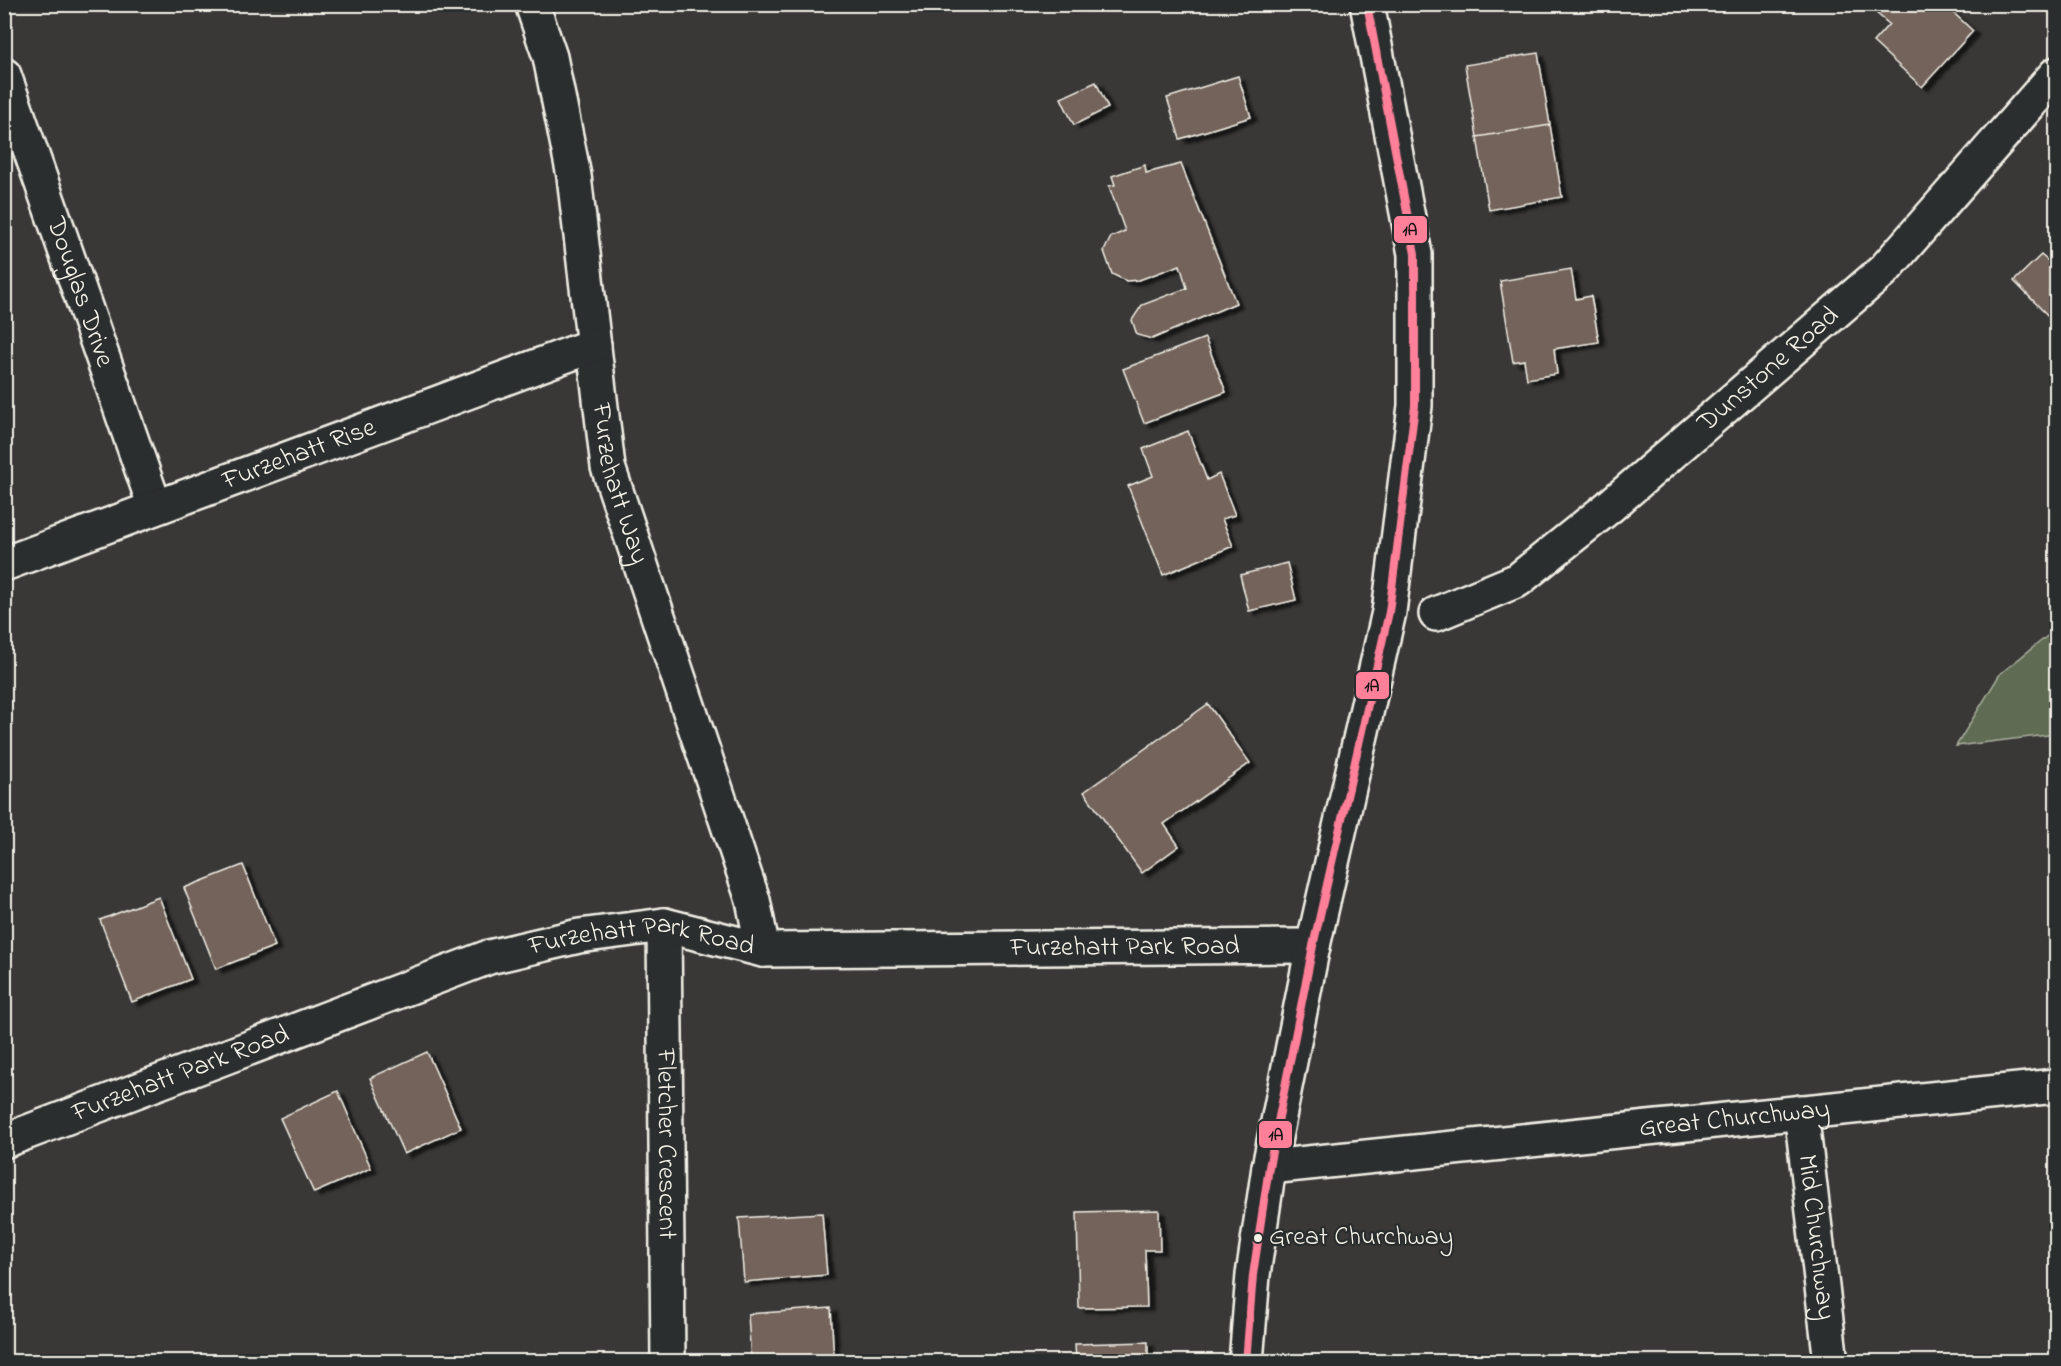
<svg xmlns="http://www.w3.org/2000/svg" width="2061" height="1366" viewBox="0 0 2061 1366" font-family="'Indie Flower',sans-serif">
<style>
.green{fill:#5f6c53;stroke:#aaae9e;stroke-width:1.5}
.building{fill:#73635a;stroke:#f4f1e8;stroke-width:1.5;filter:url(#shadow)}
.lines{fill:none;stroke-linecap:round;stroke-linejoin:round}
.minor-casing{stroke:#f4f1e8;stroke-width:38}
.tertiary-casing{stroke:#f4f1e8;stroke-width:38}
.minor{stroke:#2a2d2e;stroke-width:33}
.tertiary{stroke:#2a2d2e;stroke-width:33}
.bus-1-casing{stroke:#2a2d2e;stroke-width:12}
.bus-1{stroke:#ff8098;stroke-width:8}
.bus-dot{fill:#f4f1e8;stroke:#2a2d2e;stroke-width:2}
.labels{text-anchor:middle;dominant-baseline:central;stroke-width:4.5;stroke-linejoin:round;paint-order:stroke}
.bus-label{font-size:26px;fill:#f4f1e8;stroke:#2a2d2e;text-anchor:start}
.street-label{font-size:27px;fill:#f4f1e8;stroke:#2a2d2e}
.line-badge{stroke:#2a2d2e;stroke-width:2}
.pale-badge-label{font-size:16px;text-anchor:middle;font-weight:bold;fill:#111}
</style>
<defs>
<filter id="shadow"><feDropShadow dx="6" dy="4" stdDeviation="1.5" flood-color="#0009"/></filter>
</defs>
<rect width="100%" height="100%" fill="#393837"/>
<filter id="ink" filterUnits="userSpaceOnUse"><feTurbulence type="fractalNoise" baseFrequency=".0167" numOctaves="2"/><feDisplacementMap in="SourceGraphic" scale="12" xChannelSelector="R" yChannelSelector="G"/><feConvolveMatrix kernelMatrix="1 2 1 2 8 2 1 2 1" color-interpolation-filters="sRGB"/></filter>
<g filter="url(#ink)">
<path class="green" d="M2056 629V734L1956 746 2000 674Z"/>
<path class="building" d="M1064 4H1081L1064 8Z
M1882 4H1944L1973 31 1922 87 1873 42 1889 24 1875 12Z
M1538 53 1550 125 1477 137 1465 65Z
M1238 76 1251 117 1180 139 1167 98Z
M1096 82 1108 108 1074 125 1061 98Z
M1550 125 1562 197 1489 210 1477 137Z
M1181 164 1236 303 1152 339 1137 335 1132 320 1142 305 1187 288 1180 265 1139 280 1126 281 1112 274 1104 251 1111 237 1125 231 1109 186 1115 185 1112 176 1145 165 1146 173Z
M2056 253V324L2014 281 2041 255 2048 261Z
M1571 269 1576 299 1591 296 1599 342 1554 349 1557 374 1527 379 1524 360 1513 362 1500 281Z
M1205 338 1226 392 1144 423 1123 369Z
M1188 431 1207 480 1219 474 1235 515 1222 519 1233 546 1163 575 1128 486 1153 476 1143 449Z
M1287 563 1296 600 1249 611 1240 575Z
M1208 704 1250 763 1164 824 1179 846 1142 873 1084 792Z
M243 865 275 946 216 969 184 888Z
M159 897 191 979 132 1002 100 920Z
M427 1052 461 1128 404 1154 370 1078Z
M338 1091 371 1168 314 1193 280 1118Z
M1159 1210 1160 1250H1145L1147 1307 1079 1308 1077 1212Z
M822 1213 827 1275 744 1282 739 1218Z
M831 1308 834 1362H751L748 1314Z
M1148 1342V1362H1076L1075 1344Z"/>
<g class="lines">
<g class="minor-casing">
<g id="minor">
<path id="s1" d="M532 4 550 57 574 176 608 467 753 900 763 950"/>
<path id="s2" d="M4 75 155 507"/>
<path id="s3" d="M4 564 594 345"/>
<path id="s4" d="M1436 614 1518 580 1609 507 1884 270 2056 74"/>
<path id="s5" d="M664 925 668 1362"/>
<path id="s6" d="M1801 1112 1831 1362"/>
<path id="s7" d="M4 1141 489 957 579 936 664 925 763 950 1313 946"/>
<path id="s8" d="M1269 1167 2056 1086"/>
</g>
</g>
<g class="tertiary-casing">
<path id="tertiary" d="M1246 1362 1253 1275 1269 1167 1313 946 1389 612 1415 406V254L1367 4"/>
</g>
<use href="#minor" class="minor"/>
<use href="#tertiary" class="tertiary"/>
<g class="bus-1-casing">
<path id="bus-1" d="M1246 1362 1253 1275 1269 1167 1313 946 1389 612 1415 406V254L1367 4"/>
</g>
<use href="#bus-1" class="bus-1"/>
</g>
</g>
<circle class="bus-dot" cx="1258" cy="1238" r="5"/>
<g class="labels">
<g class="bus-label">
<text x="1269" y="1238">Great Churchway</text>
</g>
<g class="street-label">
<text stroke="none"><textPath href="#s2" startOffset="230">Douglas Drive</textPath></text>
<text stroke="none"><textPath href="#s4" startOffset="416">Dunstone Road</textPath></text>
<text stroke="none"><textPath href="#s3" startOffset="315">Furzehatt Rise</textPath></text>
<text stroke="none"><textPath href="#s1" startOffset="489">Furzehatt Way</textPath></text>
<text stroke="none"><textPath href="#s7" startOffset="1161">Furzehatt Park Road</textPath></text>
<text stroke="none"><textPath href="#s7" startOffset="675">Furzehatt Park Road</textPath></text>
<text stroke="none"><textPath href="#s7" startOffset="189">Furzehatt Park Road</textPath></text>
<text stroke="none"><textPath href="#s8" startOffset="468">Great Churchway</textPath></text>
<text stroke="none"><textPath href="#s5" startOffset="219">Fletcher Crescent</textPath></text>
<text stroke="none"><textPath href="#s6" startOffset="126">Mid Churchway</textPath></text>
</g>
</g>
<g class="line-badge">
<rect x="1393" y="215" width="35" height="29" rx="6" fill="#ff8098"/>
<rect x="1355" y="671" width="35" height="29" rx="6" fill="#ff8098"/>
<rect x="1258" y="1120" width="35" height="29" rx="6" fill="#ff8098"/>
</g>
<g class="pale-badge-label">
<text x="1410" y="235">1A</text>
<text x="1372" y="691">1A</text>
<text x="1276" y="1140">1A</text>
</g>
<rect width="2061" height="1366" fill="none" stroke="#2a2d2e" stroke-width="24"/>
<rect x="12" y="12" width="2037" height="1342" fill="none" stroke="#f4f1e8" stroke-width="2" filter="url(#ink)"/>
</svg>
